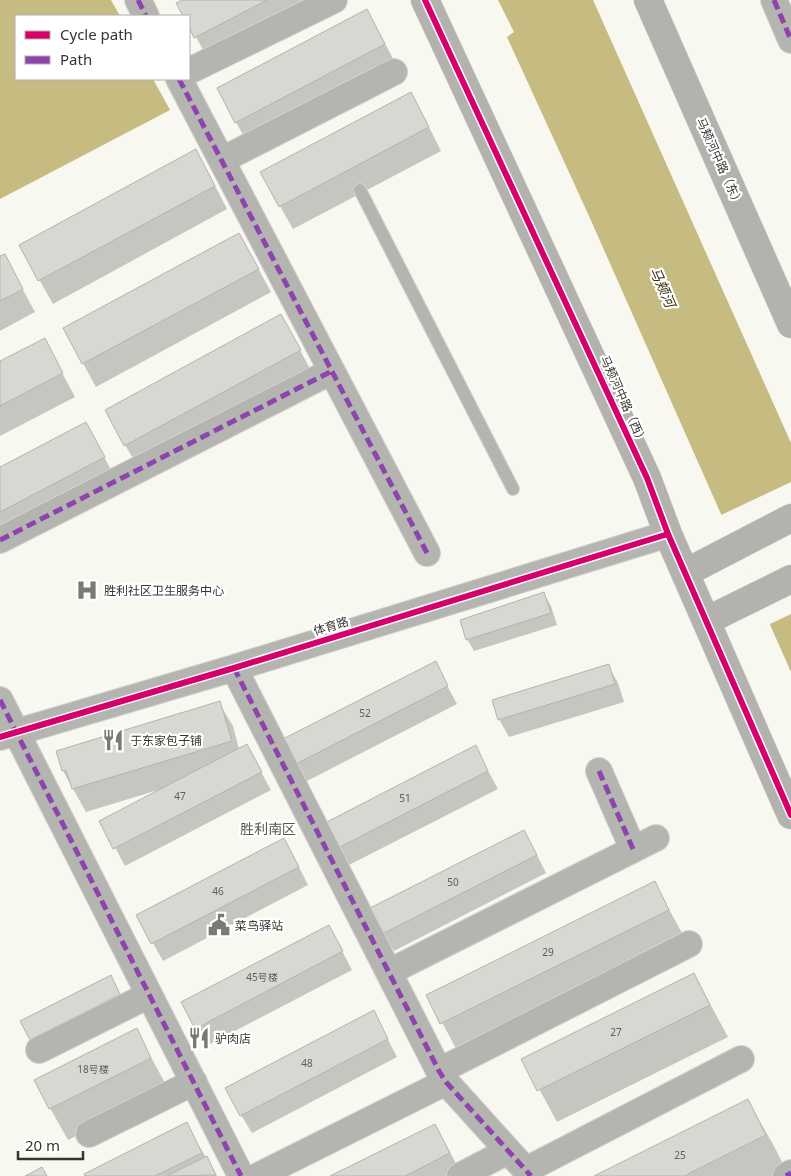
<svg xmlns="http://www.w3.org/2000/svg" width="791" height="1176" viewBox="0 0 791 1176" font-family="'Noto Sans','Noto Sans SC',sans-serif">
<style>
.water{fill:#c6bb81}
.pier{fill:#f8f7f0}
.shadow{fill:#0003}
.building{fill:#d8d7d2;stroke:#b4b3ad}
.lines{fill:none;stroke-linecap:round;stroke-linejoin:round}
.lane-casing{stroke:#d4d3ce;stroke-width:14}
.street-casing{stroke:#d4d3ce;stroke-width:28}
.secondary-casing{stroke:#d4d3ce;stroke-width:29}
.lane{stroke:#b4b4b1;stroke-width:12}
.street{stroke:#b4b4b1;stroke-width:26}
.secondary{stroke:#b3b2af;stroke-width:28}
.quiet{stroke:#8e44ad;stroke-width:5;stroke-dasharray:10 5;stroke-linecap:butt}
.cycleway-casing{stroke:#fff;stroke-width:9}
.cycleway{stroke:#d6006c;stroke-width:6}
.labels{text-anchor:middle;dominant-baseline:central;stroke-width:4.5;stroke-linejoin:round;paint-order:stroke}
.number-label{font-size:10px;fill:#5e5e58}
.street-label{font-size:12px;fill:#363530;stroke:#fff}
.poi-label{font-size:12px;fill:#363530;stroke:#fff;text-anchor:start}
.water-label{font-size:14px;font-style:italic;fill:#38310e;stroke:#fff}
.neighbourhood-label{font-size:14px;fill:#5a574c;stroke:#fff}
</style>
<rect width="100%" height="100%" fill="#f8f7f0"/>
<path class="water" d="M0 0H111L120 16H16V79H153L170 110 0 199Z
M498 0H593L791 443V672L589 216 507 37 514 32Z"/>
<path class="pier" d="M791 482V614L768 625 719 516Z"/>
<path class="shadow" d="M185 0H324L209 61 189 24V16H184L178 4Z
M380 34 398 68 249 146 218 89Z
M424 117 441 151 293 229 280 206Z
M209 174 227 209 53 304 20 246Z
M4 255 35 312 0 331V258Z
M252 257 271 292 96 387 64 329Z
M44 339 75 397 0 436V363Z
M294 339 313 374 139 468 125 445Z
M86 423 117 481 0 542V469Z
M544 594 551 606 557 625 474 651 467 639Z
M435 663 457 704 305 782 295 764Z
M608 665 618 683 624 702 509 737 499 719Z
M219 703 233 726 239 749 256 763 271 790 125 866 101 821 158 791V790L86 812 63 771Z
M475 747 498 789 345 867 335 849Z
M534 849 546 873 394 951 383 933Z
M294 857 308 885 163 961 138 916Z
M654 882 687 942 460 1056 428 996Z
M339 945 352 970 206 1046 196 1028Z
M694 974 728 1037 557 1122 523 1059Z
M110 977 130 1012 41 1057 31 1039Z
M136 1030 169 1090 68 1140 50 1108Z
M383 1030 397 1057 252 1133 241 1115Z
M748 1101 774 1146 789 1176H597Z
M186 1124 217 1176H86Z
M435 1125 463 1176H333Z"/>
<path class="building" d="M182 0H267L194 38 189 27V16H183L176 3Z
M367 9 385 44 235 123 217 88Z
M411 92 429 127 279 207 260 172Z
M196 149 215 186 38 281 19 245Z
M239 233 259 269 82 364 63 328Z
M5 254 23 289 0 301V256Z
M281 314 301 350 124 446 105 410Z
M45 338 63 373 0 406V361Z
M86 422 105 457 0 512V467Z
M544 592 551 613 466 640 460 620Z
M436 661 448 686 294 765 281 740Z
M609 664 615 684 498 720 492 700Z
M220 701 232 741 72 789 66 770 62 771 56 751Z
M247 744 262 772 113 849 99 821Z
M476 745 488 771 334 850 321 825Z
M524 830 537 855 382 934 370 908Z
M284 838 299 867 151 944 136 915Z
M655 881 669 910 440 1024 426 995Z
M329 925 343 951 195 1029 181 1002Z
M694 973 710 1005 537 1091 521 1059Z
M111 975 120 994 30 1040 20 1021Z
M374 1010 388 1039 240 1116 225 1088Z
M137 1028 151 1058 49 1109 34 1080Z
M748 1099 766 1135 684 1176H594Z
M187 1122 202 1153 155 1176H85L84 1174Z
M435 1124 450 1153 405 1176H330Z
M207 1156 216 1175 167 1176Z
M42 1167 47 1176H25Z"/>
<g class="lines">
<g class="lane-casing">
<path id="lane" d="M360 190 513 489"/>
</g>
<g class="street-casing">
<path id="street" d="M138 0 146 16
M774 0 791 40
M189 71 334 0
M179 79 427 553
M222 160 394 72
M0 540 332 371
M234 668 439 1071 446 1082 531 1176
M0 700 241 1176
M0 737 234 668 668 534
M599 771 633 849
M389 972 656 838
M39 1050 149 995
M439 1071 689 944
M89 1134 194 1082
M526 1170 741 1059
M258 1176 446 1082
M460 1176 508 1151
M786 1176 791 1173"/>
</g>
<g class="secondary-casing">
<path id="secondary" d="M425 0 647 478 668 534 791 815
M648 0 791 324
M685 573 791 518
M706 621 791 579"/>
</g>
<use href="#lane" class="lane"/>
<use href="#street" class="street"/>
<use href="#secondary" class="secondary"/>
<path class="quiet" d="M138 0 146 16
M774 0 791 40
M179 79 427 553
M0 540 332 371
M234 668 439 1071 446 1082 531 1176
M0 700 241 1176
M599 771 633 849
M786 1176 791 1173"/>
<g class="cycleway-casing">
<path id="cycleway" d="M425 0 647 478 668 534 791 815
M0 737 234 668 668 534"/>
</g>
<use href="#cycleway" class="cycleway"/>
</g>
<defs>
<g id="hospital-bare" transform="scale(1.725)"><path d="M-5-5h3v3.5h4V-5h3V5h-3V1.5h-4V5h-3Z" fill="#7a7973" stroke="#fff" stroke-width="2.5" paint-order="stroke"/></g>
<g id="restaurant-bare" transform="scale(1.725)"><path d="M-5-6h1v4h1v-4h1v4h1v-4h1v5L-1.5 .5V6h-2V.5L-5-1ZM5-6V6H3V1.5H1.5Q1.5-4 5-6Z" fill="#7a7973" stroke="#fff" stroke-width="2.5" paint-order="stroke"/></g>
<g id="civic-bare" transform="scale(1.725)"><path d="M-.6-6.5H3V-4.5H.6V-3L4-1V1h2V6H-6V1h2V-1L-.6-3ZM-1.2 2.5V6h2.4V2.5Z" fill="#7a7973" stroke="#fff" stroke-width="2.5" paint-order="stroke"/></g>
</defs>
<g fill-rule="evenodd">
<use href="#hospital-bare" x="87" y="590"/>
<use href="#restaurant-bare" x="113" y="740"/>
<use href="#civic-bare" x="219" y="925"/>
<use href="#restaurant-bare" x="199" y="1038"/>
</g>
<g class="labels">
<g class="number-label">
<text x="365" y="713">52</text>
<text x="180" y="796">47</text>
<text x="405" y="798">51</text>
<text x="453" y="882">50</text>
<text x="218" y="891">46</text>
<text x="548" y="952">29</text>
<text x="262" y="977">45号楼</text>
<text x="616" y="1032">27</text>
<text x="307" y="1063">48</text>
<text x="93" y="1069">18号楼</text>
<text x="680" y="1155">25</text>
</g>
<g class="street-label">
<text transform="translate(720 162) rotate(66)">马颊河中路（东）</text>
<text transform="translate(624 400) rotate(66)">马颊河中路（西）</text>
<text transform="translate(331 626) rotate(-17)">体育路</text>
</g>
<g class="poi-label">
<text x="104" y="590">胜利社区卫生服务中心</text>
<text x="130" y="740">于东家包子铺</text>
<text x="235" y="925">菜鸟驿站</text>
<text x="215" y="1038">驴肉店</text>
</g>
<g class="water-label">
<text transform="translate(663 287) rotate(66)">马颊河</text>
</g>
<g class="neighbourhood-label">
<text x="268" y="828">胜利南区</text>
</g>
</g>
<rect x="15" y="15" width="175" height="65" fill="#ffffff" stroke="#afaeac"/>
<rect x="25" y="31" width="25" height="8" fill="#d6006c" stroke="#afaeac"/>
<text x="60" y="40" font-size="15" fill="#363530">Cycle path</text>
<rect x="25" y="56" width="25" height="8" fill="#8e44ad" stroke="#afaeac"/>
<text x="60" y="65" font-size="15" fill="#363530">Path</text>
<path d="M18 1151v8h65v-8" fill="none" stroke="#363530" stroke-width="2.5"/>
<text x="25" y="1151" font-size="15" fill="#363530" stroke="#ffffff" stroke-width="4" paint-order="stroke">20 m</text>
</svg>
